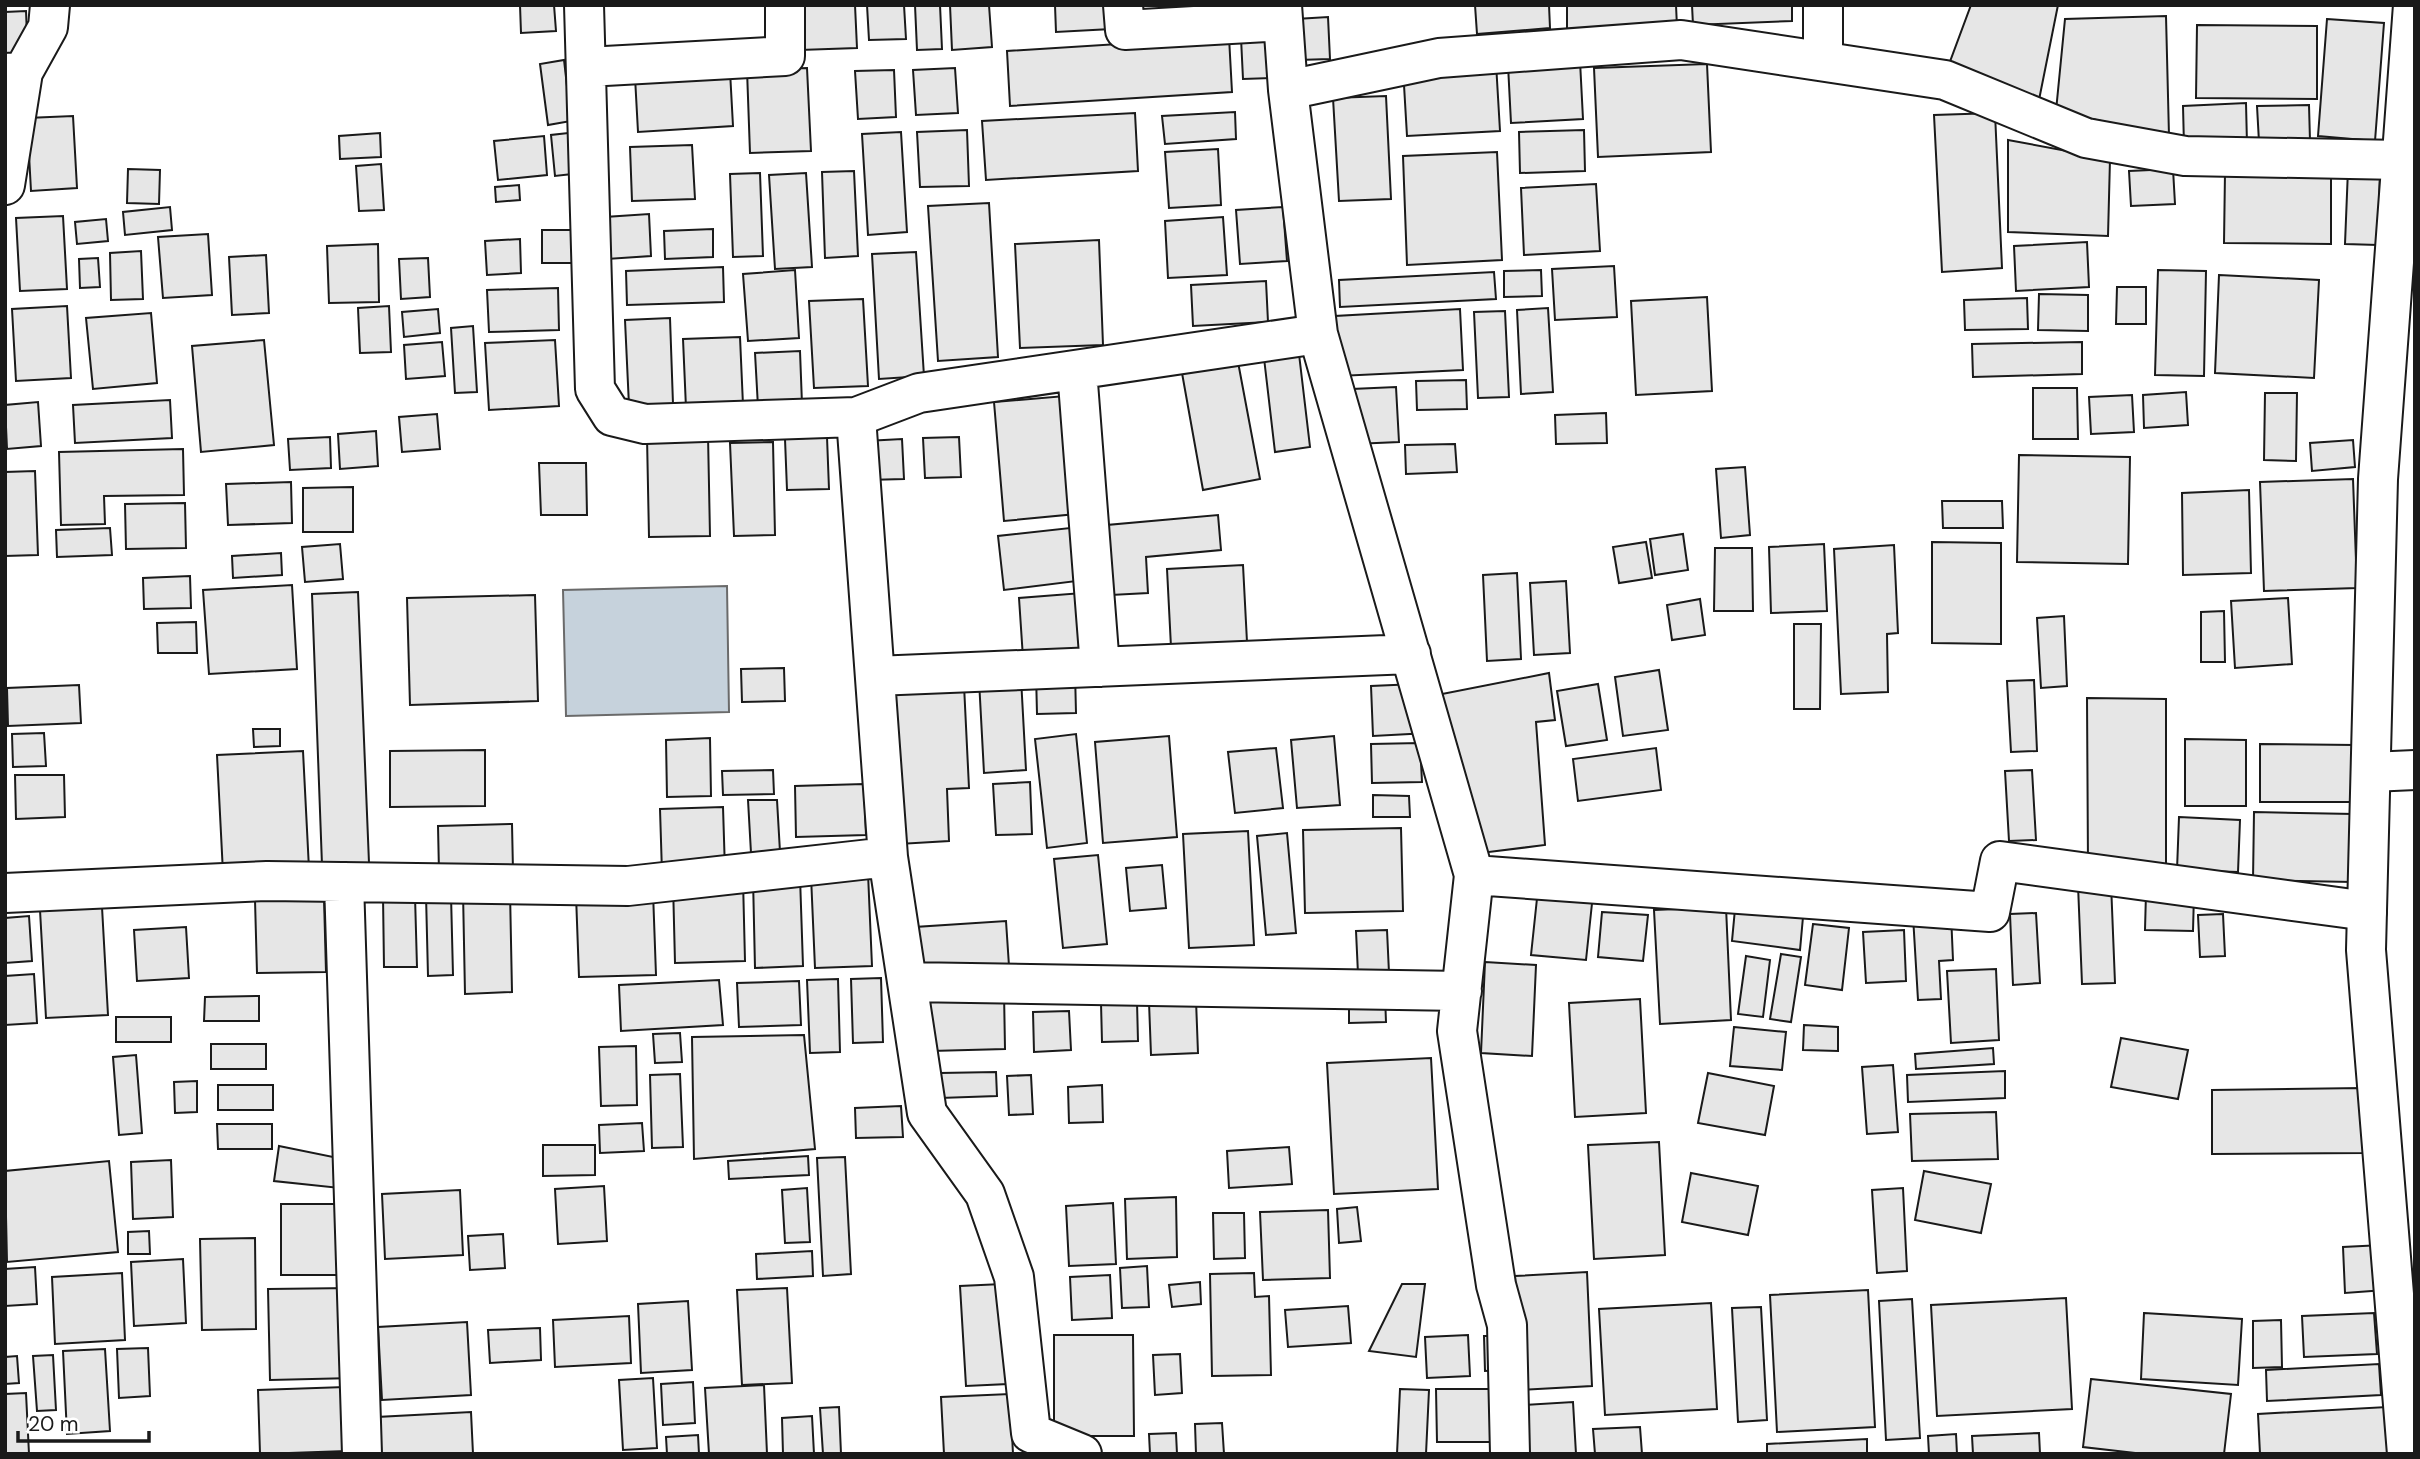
<svg xmlns="http://www.w3.org/2000/svg" width="2420" height="1459" viewBox="0 0 2420 1459" font-family="'DM Sans',sans-serif">
<style>
.water{fill:#c6d2dc;stroke:#6a6a6a;stroke-width:2}
.building{fill:#e6e6e6;stroke:#1a1a1a;stroke-width:2}
.lines{fill:none;stroke-linecap:round;stroke-linejoin:round}
.minor-casing{stroke:#1a1a1a;stroke-width:42}
.tertiary-casing{stroke:#1a1a1a;stroke-width:42}
.minor{stroke:#fff;stroke-width:38}
.tertiary{stroke:#fff;stroke-width:38}
</style>
<rect width="100%" height="100%" fill="#fff"/>
<path class="water" d="M727 586 729 712 566 716 563 590Z"/>
<path class="building" d="M520 5H554L556 31 521 33Z
M798 5H855L857 48 800 50Z
M867 5H904L906 39 869 40Z
M915 5H940L942 49 917 50Z
M950 5H989L992 47 952 50Z
M1055 5H1110L1111 29 1056 32Z
M1475 5H1549L1550 28 1477 34Z
M1567 5H1676L1677 27 1567 29Z
M1692 5H1792V21L1693 25Z
M1971 5H2058L2039 100 1948 67Z
M26 11 28 60 5 61V12Z
M2166 16 2169 136 2056 111 2065 19Z
M1328 17 1330 59 1298 60 1296 19Z
M2327 19 2384 23 2375 141 2318 136Z
M2197 25 2317 26V99L2196 98Z
M1229 37 1232 92 1010 106 1007 51Z
M1273 37 1275 78 1243 79 1241 38Z
M564 60 571 121 548 125 540 64Z
M1580 61 1583 119 1511 123 1508 65Z
M1496 63 1500 131 1407 136 1403 68Z
M1707 64 1711 152 1598 157 1594 68Z
M807 68 811 151 750 153 747 70Z
M955 68 958 113 916 115 913 70Z
M894 70 896 117 858 119 855 71Z
M730 71 733 126 638 132 635 77Z
M1386 96 1391 199 1339 201 1333 98Z
M2246 103 2247 144 2184 146 2183 106Z
M2309 105 2310 141 2259 142 2257 106Z
M1235 112 1236 139 1165 144 1162 116Z
M1135 113 1138 171 986 180 982 121Z
M1995 113 2002 268 1942 272 1934 115Z
M73 116 77 188 31 191 27 118Z
M967 130 969 186 920 187 917 132Z
M1584 130 1585 171 1520 173 1519 132Z
M577 132 581 173 555 176 551 135Z
M901 132 907 232 868 235 862 134Z
M380 133 381 157 340 159 339 136Z
M544 136 547 175 498 180 494 141Z
M2008 140 2110 159 2108 236 2008 232Z
M692 145 695 199 632 201 630 147Z
M1218 149 1221 205 1169 208 1165 152Z
M1497 152 1502 260 1407 265 1403 156Z
M381 164 384 210 359 211 356 166Z
M128 169 160 170 159 204 127 203Z
M2173 169 2175 204 2131 206 2129 171Z
M2348 169 2380 170 2378 245 2345 244Z
M854 171 858 256 825 258 822 172Z
M2225 172 2331 174V244L2224 243Z
M760 173 763 256 733 257 730 174Z
M806 173 812 267 775 269 769 175Z
M1596 184 1600 251 1524 255 1521 188Z
M519 185 520 200 496 202 495 187Z
M989 203 998 357 938 361 928 206Z
M170 207 172 230 125 235 123 212Z
M1283 207 1287 261 1240 264 1236 210Z
M649 214 651 256 607 259 605 217Z
M63 216 67 289 20 291 16 218Z
M1223 217 1227 275 1168 278 1165 221Z
M106 219 108 241 77 244 75 222Z
M713 229V257L665 259 664 231Z
M542 230H581V263H542Z
M208 234 212 295 163 298 158 237Z
M520 239 521 273 487 275 485 241Z
M1099 240 1103 345 1020 348 1015 244Z
M2087 242 2089 287 2016 291 2014 246Z
M378 244 379 302 329 303 327 246Z
M141 251 143 299 111 300 110 253Z
M916 252 924 376 879 379 872 254Z
M266 255 269 313 232 315 229 257Z
M98 258 100 287 80 288 79 259Z
M428 258 430 297 401 299 399 259Z
M1614 266 1617 317 1555 320 1552 269Z
M723 267 724 302 627 305 626 271Z
M795 270 799 338 748 341 743 274Z
M1541 270 1542 296 1504 297V271Z
M2158 270 2206 271 2204 376 2155 375Z
M1494 272 1496 299 1340 307 1339 280Z
M2219 275 2319 280 2314 378 2215 373Z
M1266 281 1268 322 1193 326 1191 285Z
M2117 287H2146V324H2116Z
M558 288 559 330 489 332 487 290Z
M2039 294 2088 295V331L2038 330Z
M1707 297 1712 391 1636 395 1631 301Z
M2027 298 2028 329 1965 330 1964 300Z
M863 299 868 386 814 388 809 301Z
M67 306 71 378 16 381 12 309Z
M389 306 391 352 360 353 358 308Z
M1548 308 1553 392 1521 394 1517 310Z
M438 309 440 333 404 337 402 312Z
M1460 309 1463 370 1339 376 1335 316Z
M1505 311 1509 397 1478 398 1474 312Z
M151 313 157 383 93 389 86 318Z
M670 318 673 404 629 406 625 320Z
M473 326 477 392 455 393 451 328Z
M740 337 743 405 686 408 683 339Z
M264 340 274 445 201 452 192 346Z
M555 340 559 406 489 410 485 343Z
M442 342 445 376 406 379 404 345Z
M2082 342V374L1973 377 1972 344Z
M800 351 802 404 758 407 755 353Z
M1299 354 1310 447 1275 452 1264 358Z
M1238 362 1260 479 1203 490 1182 373Z
M1466 380 1467 409 1417 410 1416 381Z
M1396 387 1399 442 1354 444 1352 389Z
M2033 388H2077L2078 439H2033Z
M2186 392 2188 425 2144 428 2143 395Z
M2265 393H2297L2296 461 2264 460Z
M2132 395 2134 432 2091 434 2089 397Z
M1065 396 1076 514 1004 521 994 402Z
M170 400 172 438 75 443 73 405Z
M38 402 41 446 7 449 5 405Z
M1606 413 1607 443 1556 444 1555 415Z
M437 414 440 449 402 452 399 417Z
M376 431 378 466 340 469 338 434Z
M708 435 710 536 649 537 647 437Z
M330 437 331 468 290 470 288 439Z
M827 437 829 489 787 490 785 439Z
M959 437 961 477 925 478 923 438Z
M902 439 904 479 867 480 866 441Z
M2353 440 2355 467 2312 471 2310 443Z
M773 442 775 535 734 536 730 443Z
M1455 444 1457 472 1406 474 1405 445Z
M183 449 184 495 104 496 105 524 61 525 59 452Z
M2019 455 2130 457 2128 564 2017 562Z
M539 463H586L587 515H541Z
M1745 467 1750 535 1721 538 1716 469Z
M35 471 38 555 5 556V472Z
M2353 479 2357 588 2264 591 2260 482Z
M291 482 292 523 228 525 226 484Z
M353 487V532H303V488Z
M2249 490 2251 573 2183 575 2182 493Z
M1942 501H2002L2003 528H1943Z
M185 503 186 548 126 549 125 504Z
M1218 515 1221 550 1146 557 1148 593 1111 595 1107 525Z
M1079 527 1085 580 1004 590 998 536Z
M110 528 112 555 57 557 56 530Z
M1683 534 1688 570 1655 575 1650 539Z
M1646 542 1652 578 1619 583 1613 547Z
M1932 542 2001 543V644L1932 643Z
M340 544 343 579 305 582 302 547Z
M1824 544 1827 611 1771 613 1769 547Z
M1894 545 1898 633 1887 634 1888 692 1841 694 1834 549Z
M1715 548H1752L1753 611H1714Z
M281 553 282 575 233 578 232 556Z
M1243 565 1247 642 1171 647 1167 569Z
M1517 573 1521 659 1487 661 1483 575Z
M190 576 191 608 144 609 143 578Z
M1566 581 1570 653 1534 655 1530 583Z
M292 585 297 669 209 674 203 590Z
M358 592 369 863 322 865 312 594Z
M1082 593 1085 653 1023 658 1019 598Z
M535 595 538 701 410 705 407 598Z
M2288 598 2292 664 2235 668 2231 601Z
M1700 599 1705 635 1672 640 1667 605Z
M2224 611 2225 662H2201V612Z
M2064 616 2067 686 2041 688 2037 618Z
M196 622 197 653H158L157 623Z
M1794 624H1821L1820 709H1794Z
M784 668 785 701 742 702 741 669Z
M1659 670 1668 730 1623 736 1615 677Z
M1075 672 1076 713 1037 714 1036 673Z
M1549 673 1555 720 1536 722 1545 845 1481 853 1442 694Z
M1021 678 1026 770 984 773 979 680Z
M2034 680 2037 751 2011 752 2007 681Z
M1416 684 1428 733 1373 736 1371 686Z
M1598 684 1607 740 1566 746 1557 691Z
M79 685 81 723 8 726 7 688Z
M964 685 969 788 947 789 949 841 899 844 892 687Z
M2087 698 2166 699V865H2088Z
M253 729H280V746L254 747Z
M44 733 46 766 13 767 12 734Z
M1076 734 1087 843 1047 848 1035 739Z
M1169 736 1177 837 1103 843 1095 742Z
M1334 736 1340 805 1297 808 1291 740Z
M710 738 711 796 667 797 666 740Z
M2185 739 2246 740V806H2185Z
M1420 743 1422 782 1372 783 1371 744Z
M2260 744 2355 745V802H2260Z
M1276 748 1283 808 1235 813 1228 752Z
M1656 748 1661 790 1578 801 1573 759Z
M485 750V806L390 807V751Z
M303 751 309 869 223 873 217 755Z
M773 770 774 794 723 795 722 771Z
M2032 770 2036 840 2009 841 2005 771Z
M15 775H64L65 817 16 819Z
M1030 782 1032 834 996 835 993 784Z
M864 784 866 835 796 837 795 786Z
M1373 795 1409 796 1410 817H1373Z
M748 800H777L780 852 751 853Z
M723 807 725 871 662 873 660 809Z
M2254 812 2354 814 2353 882 2253 880Z
M2179 817 2240 820 2238 872 2177 870Z
M512 824 513 871 439 872 438 826Z
M1401 828 1403 911 1305 913 1303 830Z
M1248 831 1254 945 1189 948 1183 834Z
M1287 833 1296 933 1266 935 1257 836Z
M1098 855 1107 944 1063 948 1054 859Z
M1162 865 1166 908 1130 911 1126 868Z
M868 873 872 966 815 968 811 876Z
M800 877 803 966 755 968 753 878Z
M743 880 745 961 675 963 673 883Z
M2111 883 2115 983 2082 984 2078 885Z
M1538 889 1593 894 1586 960 1531 955Z
M510 891 512 992 465 994 463 892Z
M653 892 656 975 579 977 576 895Z
M2146 893 2194 894 2193 931 2145 930Z
M426 895H451L453 975 428 976Z
M383 896H415L417 967H384Z
M324 898 326 972 257 973 255 900Z
M102 907 108 1015 46 1018 40 910Z
M1726 907 1731 1020 1660 1024 1654 910Z
M1735 909 1803 917 1800 950 1732 941Z
M1602 912 1648 915 1643 961 1598 957Z
M2036 913 2040 983 2013 985 2010 914Z
M1951 914 1953 960 1939 961 1941 999 1918 1000 1913 916Z
M2223 914 2225 956 2200 957 2198 915Z
M29 916 32 961 5 963V918Z
M1006 921 1009 966 919 972 915 927Z
M1813 924 1849 928 1842 990 1805 985Z
M186 927 189 978 137 981 134 930Z
M1387 930 1389 973 1358 974 1356 931Z
M1904 930 1906 981 1866 983 1863 932Z
M1781 954 1801 957 1791 1022 1770 1019Z
M1746 956 1770 960 1763 1017 1738 1014Z
M1485 962 1536 965 1532 1056 1481 1053Z
M1996 969 1999 1040 1951 1043 1947 971Z
M34 974 37 1023 5 1025V976Z
M881 978 883 1042 853 1043 851 979Z
M838 979 840 1052 810 1053 807 980Z
M719 980 723 1025 621 1031 619 985Z
M799 981 801 1025 739 1027 737 983Z
M1004 992 1005 1049 931 1051 929 996Z
M1385 995 1386 1022 1349 1023V996Z
M259 996V1021H204L205 997Z
M1640 999 1646 1113 1575 1117 1569 1003Z
M1196 1000 1198 1053 1151 1055 1149 1002Z
M1137 1002 1138 1041 1102 1042 1101 1003Z
M1069 1011 1071 1050 1034 1052 1033 1012Z
M116 1017H171V1042H116Z
M1804 1025 1838 1027V1051L1803 1050Z
M1734 1027 1786 1032 1782 1070 1730 1066Z
M680 1033 682 1062 655 1063 653 1034Z
M804 1035 815 1149 694 1159 692 1037Z
M2121 1038 2188 1050 2178 1099 2111 1087Z
M211 1044H266V1069H211Z
M636 1046 637 1105 601 1106 599 1047Z
M1993 1048 1994 1064 1916 1069 1915 1054Z
M136 1055 142 1133 119 1135 113 1057Z
M1431 1058 1438 1189 1334 1194 1327 1063Z
M1893 1065 1898 1132 1867 1134 1862 1067Z
M2005 1071V1098L1908 1102 1907 1075Z
M996 1072 997 1096 940 1098V1073Z
M1708 1073 1774 1086 1765 1135 1698 1123Z
M680 1074 683 1147 652 1148 650 1075Z
M1031 1075 1033 1114 1009 1115 1007 1076Z
M197 1081V1112L175 1113 174 1082Z
M218 1085H273V1110H218Z
M1102 1085 1103 1122 1069 1123 1068 1087Z
M2363 1088 2364 1153 2212 1154V1090Z
M901 1106 903 1137 856 1138 855 1108Z
M1996 1112 1998 1159 1912 1161 1910 1114Z
M642 1123 644 1151 600 1153 599 1125Z
M217 1124H272V1149H218Z
M1659 1142 1665 1255 1594 1259 1588 1145Z
M543 1145H595V1175L543 1176Z
M279 1146 348 1160 349 1189 274 1181Z
M1289 1147 1292 1184 1229 1188 1227 1151Z
M808 1156 809 1175 729 1179 728 1161Z
M845 1157 851 1274 823 1276 817 1158Z
M171 1160 173 1217 133 1219 131 1162Z
M109 1161 118 1252 7 1262 5 1171Z
M1924 1171 1991 1184 1981 1233 1915 1220Z
M1691 1173 1758 1186 1748 1235 1682 1222Z
M604 1186 607 1241 558 1244 555 1189Z
M807 1188 810 1242 785 1243 782 1190Z
M1903 1188 1907 1271 1877 1273 1872 1190Z
M460 1190 463 1255 385 1259 382 1194Z
M1176 1197 1177 1257 1127 1259 1125 1199Z
M1113 1203 1116 1264 1069 1266 1066 1206Z
M281 1204H337L350 1275H281Z
M1357 1207 1361 1241 1339 1243 1337 1209Z
M1328 1210 1330 1278 1263 1280 1260 1212Z
M1213 1213H1244L1245 1258 1214 1259Z
M149 1231 150 1254H128V1232Z
M503 1234 505 1268 470 1270 468 1236Z
M255 1238 256 1329 202 1330 200 1239Z
M2382 1245 2385 1290 2345 1293 2343 1247Z
M812 1251 813 1276 757 1279 756 1254Z
M183 1259 186 1323 134 1326 131 1262Z
M1147 1266 1149 1307 1122 1308 1120 1268Z
M35 1267 37 1304 5 1306V1269Z
M1587 1272 1592 1386 1521 1390 1515 1276Z
M122 1273 125 1340 55 1344 52 1277Z
M1254 1273 1255 1297 1269 1296 1271 1375 1212 1376 1210 1274Z
M1110 1275 1112 1318 1072 1320 1070 1277Z
M1200 1282 1201 1304 1172 1307 1169 1285Z
M1002 1284 1008 1384 966 1386 960 1286Z
M1402 1284H1425L1416 1357 1369 1351Z
M352 1288 354 1378 270 1380 268 1289Z
M787 1288 792 1383 742 1385 737 1290Z
M1868 1290 1875 1427 1777 1432 1770 1295Z
M2066 1298 2072 1409 1937 1416 1931 1305Z
M1912 1299 1920 1438 1886 1440 1879 1301Z
M688 1301 692 1370 641 1373 638 1304Z
M1711 1303 1717 1409 1605 1415 1599 1309Z
M1348 1306 1351 1343 1288 1347 1285 1310Z
M1761 1307 1767 1420 1738 1422 1732 1308Z
M2144 1313 2242 1319 2238 1385 2141 1379Z
M2374 1313 2377 1354 2304 1357 2302 1316Z
M629 1316 631 1363 555 1367 553 1320Z
M2281 1320 2282 1367 2253 1368V1321Z
M467 1322 471 1395 382 1400 378 1327Z
M540 1328 541 1360 490 1363 488 1330Z
M1054 1335H1133L1134 1436H1054Z
M1468 1335 1470 1376 1427 1378 1425 1337Z
M1484 1336H1501L1502 1370 1485 1371Z
M148 1348 150 1396 119 1398 117 1349Z
M105 1349 110 1431 67 1434 63 1351Z
M1180 1354 1182 1393 1155 1395 1153 1355Z
M53 1355 56 1410 37 1411 33 1356Z
M17 1356 19 1383 5 1384V1357Z
M2379 1364 2381 1395 2267 1401 2266 1370Z
M653 1378 657 1448 623 1450 619 1380Z
M2091 1379 2231 1394 2224 1454H2144L2083 1447Z
M693 1382 695 1423 663 1425 661 1384Z
M764 1385 767 1454H709L705 1388Z
M345 1387 347 1451 260 1454 258 1390Z
M1400 1389 1429 1390 1426 1454H1397Z
M1436 1389H1498V1442H1437Z
M26 1393 29 1454H5V1394Z
M1010 1394 1013 1454H944L941 1397Z
M1573 1402 1576 1454H1526L1523 1405Z
M839 1407 841 1454H823L820 1408Z
M2387 1407 2389 1454H2260L2258 1414Z
M471 1412 473 1454H379L377 1417Z
M812 1416 814 1454H783L782 1418Z
M1222 1423 1224 1454H1196L1195 1424Z
M1640 1427 1642 1454H1595L1593 1429Z
M1176 1433 1177 1454H1150L1149 1434Z
M2039 1433 2040 1454H1973L1972 1436Z
M1956 1434 1957 1454H1929L1928 1436Z
M698 1435 699 1454H667L666 1437Z
M1867 1439V1454H1767V1444Z"/>
<g class="lines">
<g class="minor-casing">
<path id="minor" d="M584 5 595 389 612 416 645 424 856 417 919 393 1318 334 1288 90 1439 58 1681 40 1945 80 2086 138 2185 156 2401 160
M1123 5 1125 30 1283 21
M1282 5 1288 90
M1823 61V5
M587 67 785 56V5
M23 72 48 27 50 5
M5 73 23 72 5 185
M1318 334 1474 875 1457 1031 1496 1285 1507 1325 1510 1454
M1077 370 1100 667
M856 417 888 857 927 1113 985 1194 1014 1277 1031 1433 1082 1454
M875 676 1411 654
M2371 772 2415 770
M1474 875 1990 912 2000 861 2367 911
M344 882 362 1454
M5 893 267 881 628 886 888 857
M907 982 1462 991"/>
</g>
<g class="tertiary-casing">
<path id="tertiary" d="M2407 1454 2366 950 2378 479 2413 5"/>
</g>
<use href="#minor" class="minor"/>
<use href="#tertiary" class="tertiary"/>
</g>
<rect width="2420" height="1459" fill="none" stroke="#1a1a1a" stroke-width="14"/>
<path d="M18 1431v10h131v-10" fill="none" stroke="#1a1a1a" stroke-width="3.5"/>
<text x="28" y="1431" font-size="21" fill="#1a1a1a" stroke="#ffffff" stroke-width="5" paint-order="stroke">20 m</text>
</svg>
